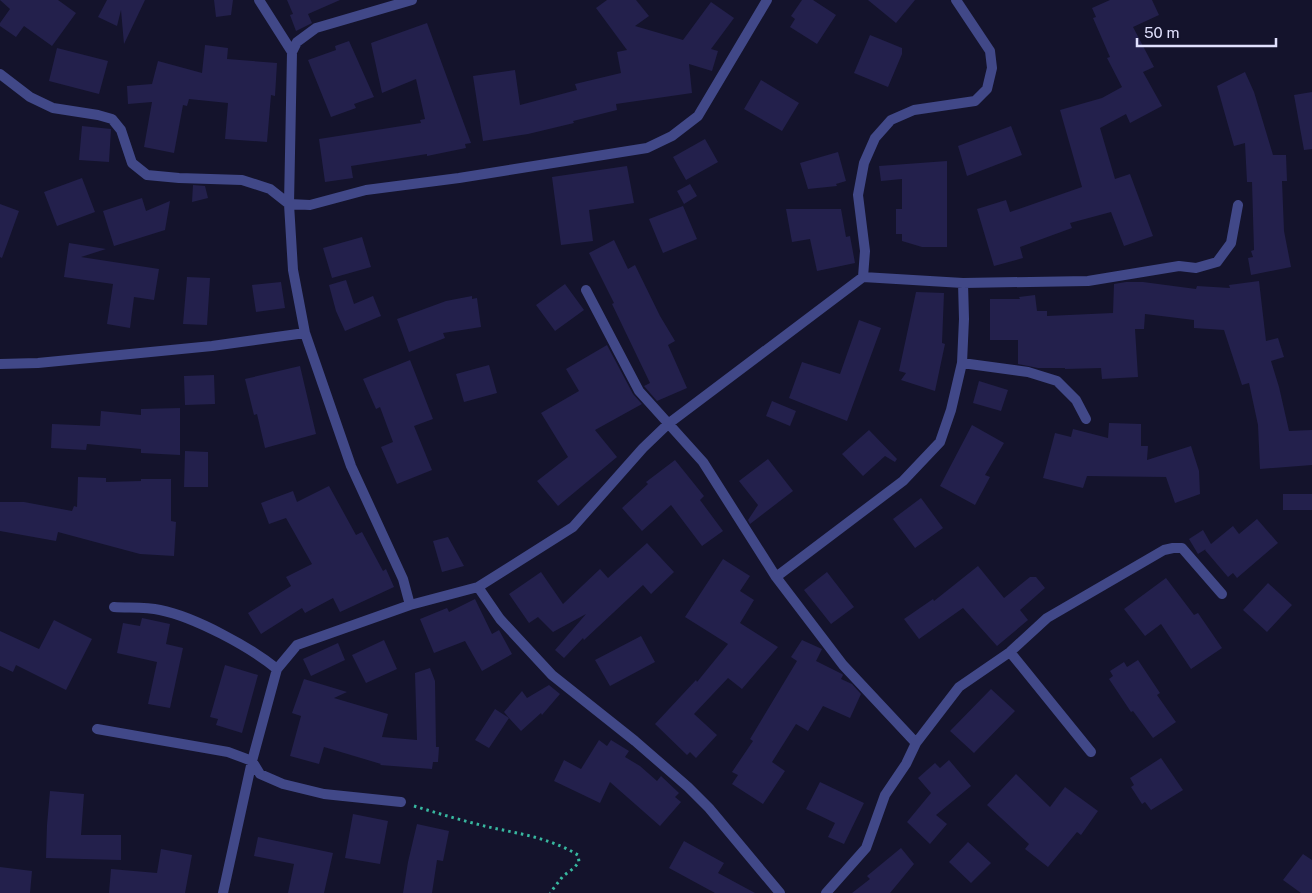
<svg xmlns="http://www.w3.org/2000/svg" width="1312" height="893" viewBox="0 0 1312 893" font-family="'Public Sans',sans-serif">
<style>
.building{fill:#23204c}
.lines{fill:none;stroke-linecap:round;stroke-linejoin:round}
.path{stroke:#38b8a0;stroke-width:3;stroke-dasharray:2.5 4;stroke-linecap:butt}
.street{stroke:#414888;stroke-width:10}
</style>
<rect width="100%" height="100%" fill="#14132c"/>
<path class="building" d="M0 0H58L76 13 52 46 24 26 16 37 0 26V23L10 9Z
M107 0H145L124 44 121 10 117 26 98 17Z
M214 0H233L231 15 216 17Z
M287 0H340L308 14 312 23 296 31 290 15 293 14Z
M607 0H636L649 16 635 26 683 40 711 2 734 18 711 49 718 51 712 71 689 64 692 93 616 104 617 110 573 121 574 123 528 134 483 141 473 76 515 70 520 105 577 90 575 84 621 73 617 52 627 50 596 8Z
M802 0H813L836 15 817 44 790 27 795 19 791 16Z
M868 0H915L896 23Z
M1110 0H1152L1159 15 1133 27 1154 67 1143 72 1162 106 1130 123 1126 114 1100 128 1115 179 1130 174 1153 236 1124 246 1111 212 1070 223 1072 228 1020 247 1023 258 994 266 977 209 1006 200 1010 212 1082 187 1060 110 1102 98 1122 87 1107 58 1110 57 1093 18 1096 17 1092 8Z
M427 23 471 143 465 144 466 148 427 156V154L351 166 353 178 325 182 319 139 421 123 420 120 425 119 416 79 382 93 371 43Z
M870 35 902 48V54L888 87 854 73Z
M349 41 374 97 354 104 356 108 331 117 308 60 336 50 335 46Z
M205 45 228 48 227 59 277 63 275 96 271 95 267 142 225 139 228 103 189 99 187 106 183 105 174 153 144 147 152 102 128 104 127 86 152 84 158 61 202 73Z
M57 48 108 61 99 94 49 81Z
M1245 72 1254 92 1273 155H1286L1287 181H1282L1284 231 1291 267 1251 275 1248 258 1253 257 1251 251 1254 250 1252 182H1247L1245 143 1234 146 1217 86Z
M761 80 799 103 782 131 744 109Z
M1312 92V149L1304 150 1294 95Z
M82 126 111 129 109 162 79 160Z
M1011 126 1022 155 967 176 958 146Z
M705 139 718 162 686 180 673 157Z
M838 152 846 181 836 184 837 186 808 189 800 163Z
M947 161V247H922L902 241V234H896V209H902V179L881 181 879 166Z
M627 166 634 203 589 210 593 241 561 245 552 177Z
M82 178 95 212 57 226 44 192Z
M690 184 697 196 684 204 677 191Z
M193 185 205 186 208 198 192 202Z
M142 198 146 211 170 201 165 230 114 246 103 211Z
M0 204 19 211 2 258 0 257Z
M683 206 697 239 663 253 649 219Z
M786 209H841L846 237 850 236 855 263 817 271 810 239 792 242Z
M362 237 371 267 332 278 323 248Z
M614 240 628 269 635 265 660 316 675 341 668 345 687 388 657 401 644 386 650 383 612 304 614 303 589 253Z
M69 243 106 249 81 257 159 269 154 300 134 297 130 328 107 324 113 284 64 277Z
M187 277 210 278 207 325 183 324Z
M346 280 354 304 373 296 381 316 345 331 336 311 329 285Z
M1259 281 1266 341 1278 338 1284 357 1271 361 1279 387 1289 431 1312 430V465L1260 469 1258 425 1249 383 1242 385 1224 330 1194 328V320L1145 314 1144 329H1135L1138 377 1102 379 1101 368 1065 369V368H1038L1018 364V340H990V299H1020L1019 297 1035 295 1037 311H1047V316L1113 313 1114 284 1126 282H1143L1196 289 1197 286 1230 288 1229 285Z
M281 282 285 308 256 312 252 285Z
M565 284 584 310 555 331 536 305Z
M916 292 944 293 942 343 945 344 935 391 901 380 906 373 899 371Z
M472 296V299L477 298 481 327 443 333 445 338 409 352 397 319 446 301Z
M859 320 881 328 847 421 789 398 802 362 840 374Z
M607 345 633 394 642 404 595 430 617 457 558 506 537 481 568 457 541 413 579 391 566 369Z
M410 360 433 419 414 426 432 470 397 484 381 447 393 442 380 407 376 409 363 379Z
M489 365 497 393 464 402 456 374Z
M300 366 316 434 265 448 257 414 254 415 245 379Z
M214 375 215 404 185 405 184 376Z
M979 381 1008 390 1001 411 973 403Z
M772 401 796 411 790 426 766 416Z
M180 408V455L141 453V449L87 444 86 450 51 448 52 424 100 426 101 411 141 415V409Z
M1109 423 1141 424V446H1148L1147 460 1191 446 1199 471 1200 494 1175 503 1166 477 1087 476 1083 488 1043 478 1055 433 1071 437 1073 429 1108 438Z
M972 425 1004 443 985 475 990 477 975 505 940 486Z
M869 430 897 459 895 462 885 456 863 476 842 454Z
M185 451 208 452V487H184Z
M768 459 793 491 750 524 748 520 758 505 739 481Z
M675 460 704 496 700 500 723 531 702 546 671 505 642 531 622 508 648 484 646 482Z
M78 477 106 478V482L141 481V479H171V521L176 522 174 556 140 554 58 532 56 541 0 531V502H24L72 511 74 506 77 507Z
M329 486 356 535 362 532 383 571 386 569 394 587 340 612 333 598 305 613 302 608 261 634 248 613 291 586 286 577 312 564 286 518 269 524 261 503 293 491 297 502Z
M1283 494H1312V510H1283Z
M921 498 943 528 915 548 893 519Z
M1257 519 1278 543 1237 578 1233 573 1228 577 1205 550 1206 549 1198 554 1189 539 1203 530 1211 544 1233 526 1239 534Z
M448 537 464 566 442 572 433 541Z
M647 543 674 572 651 594 643 585 584 640 583 638 564 658 555 650 586 614 553 632 538 617 529 623 509 594 541 572 563 604 600 569 608 578Z
M723 559 750 576 740 591 754 600 740 623 778 647 742 689 728 678 694 714 717 735 696 758 690 752 687 755 655 724 696 680 697 682 728 644 685 617Z
M978 566 1004 598 1030 577H1036L1045 588 1020 610 1028 620 997 646 963 608 919 639 904 619 933 599 934 601Z
M827 572 854 607 831 624 804 590Z
M1166 578 1194 615 1198 613 1222 648 1191 669 1161 624 1145 636 1124 609Z
M1268 583 1292 605 1267 632 1243 610Z
M475 599 492 634 499 630 512 654 482 671 465 641 434 653 420 619 447 608 449 612Z
M142 618 170 624 166 644 183 648 170 708 148 704 157 662 117 653 123 623 140 626Z
M54 620 92 639 66 690 16 665 13 672 0 666V631L39 649Z
M641 636 655 662 610 686 595 660Z
M384 640 397 669 366 683 352 655Z
M802 640 822 649 816 661 842 674 843 675 841 679 852 684 861 694 850 718 823 706 808 731 796 724 772 762 785 771 763 804 732 784 738 775 732 772 753 741 750 739 797 661 791 657Z
M338 643 345 660 311 676 303 659Z
M1138 660 1160 693 1157 695 1176 722 1153 738 1133 711 1131 712 1109 679 1113 676 1110 671 1124 662 1127 667Z
M225 665 258 675 242 733 216 725 218 719 210 717Z
M430 668 435 681 436 747H439L438 762H433L432 769 380 765 381 764 324 747 319 764 290 756 301 716 292 713 304 679 347 692 334 698 388 714 382 737 417 740 415 673Z
M549 685 560 694 542 715 541 713 521 731 509 718 489 748 475 740 495 709 509 718 504 712 522 691 527 698Z
M991 689 1015 711 974 753 950 731Z
M599 740 607 746 611 740 629 751 625 757 640 766 657 781 661 776 679 793 675 797 681 802 660 826 610 782 600 803 554 781 564 760 581 769Z
M1161 758 1183 790 1151 810 1145 802 1142 804 1131 787 1134 785 1130 778Z
M949 760 971 786 936 815 947 824 930 844 907 822 931 793 918 778 935 763 940 768Z
M1016 774 1050 807 1065 787 1098 811 1081 835 1077 832 1048 867 1025 849 1029 844 987 805Z
M820 782 864 803 844 844 828 837 835 823 806 809Z
M50 791 84 794 81 835H121V860L46 858 47 825Z
M353 814 388 821 380 864 345 858Z
M417 824 449 831 443 861 437 860 432 893H403L408 862Z
M258 837 333 853 324 893H288L294 864 254 856Z
M684 841 724 863 718 873 755 893H715L669 868Z
M968 842 991 863 971 883 949 862Z
M901 848 914 864 890 893H852L870 879 867 876Z
M161 849 192 855 185 893H109L111 869 157 873Z
M1303 854 1312 860V893H1301L1283 880Z
M0 867 32 871 30 893H0Z"/>
<g class="lines">
<path class="path" d="M414 806C440 814 467 822 493 828 522 834 552 839 578 855L579 862 574 868 563 876 550 893"/>
<path class="street" d="M259 0 292 52
M0 74 30 97 53 108 98 115 112 119 121 130 132 163 147 175 179 178 242 180 270 189 289 204 310 205 366 190 459 178 647 148 672 136 698 116 767 0
M863 277 865 251 858 195 864 163 875 138 891 120 914 110 975 101 987 89 992 68 990 51 956 0
M586 290 639 391 703 462 776 577 843 665 916 743
M962 363 1028 372 1057 381 1076 400 1086 419
M0 364 38 363 212 346 305 333
M776 577 903 481 940 442 951 410 962 363 964 319 963 283
M478 587 500 619 552 675 635 741 688 787 709 808 780 893
M410 605 403 579 351 466 305 333 293 270 289 204 292 52 297 42 316 28 412 0
M114 607C129 608 146 607 160 610 195 617 250 647 277 669
M1010 652 1091 752
M97 729 228 752 252 761 260 774 283 784 324 794 401 802
M223 893 252 761 277 669 297 645 410 605 478 587 573 527 643 448 668 424 863 277 963 283 1088 281 1179 266 1196 268 1217 262 1231 243 1238 205
M826 893 866 848 885 795 906 764 916 743 959 687 1010 652 1047 618 1164 550 1173 548H1182L1222 594"/>
</g>
<path d="M1137 38v8h139v-8" fill="none" stroke="#e0e0fd" stroke-width="2.5"/>
<text x="1144" y="38" font-size="15" fill="#e0e0fd" stroke="#14132c" stroke-width="4" paint-order="stroke">50 m</text>
</svg>
